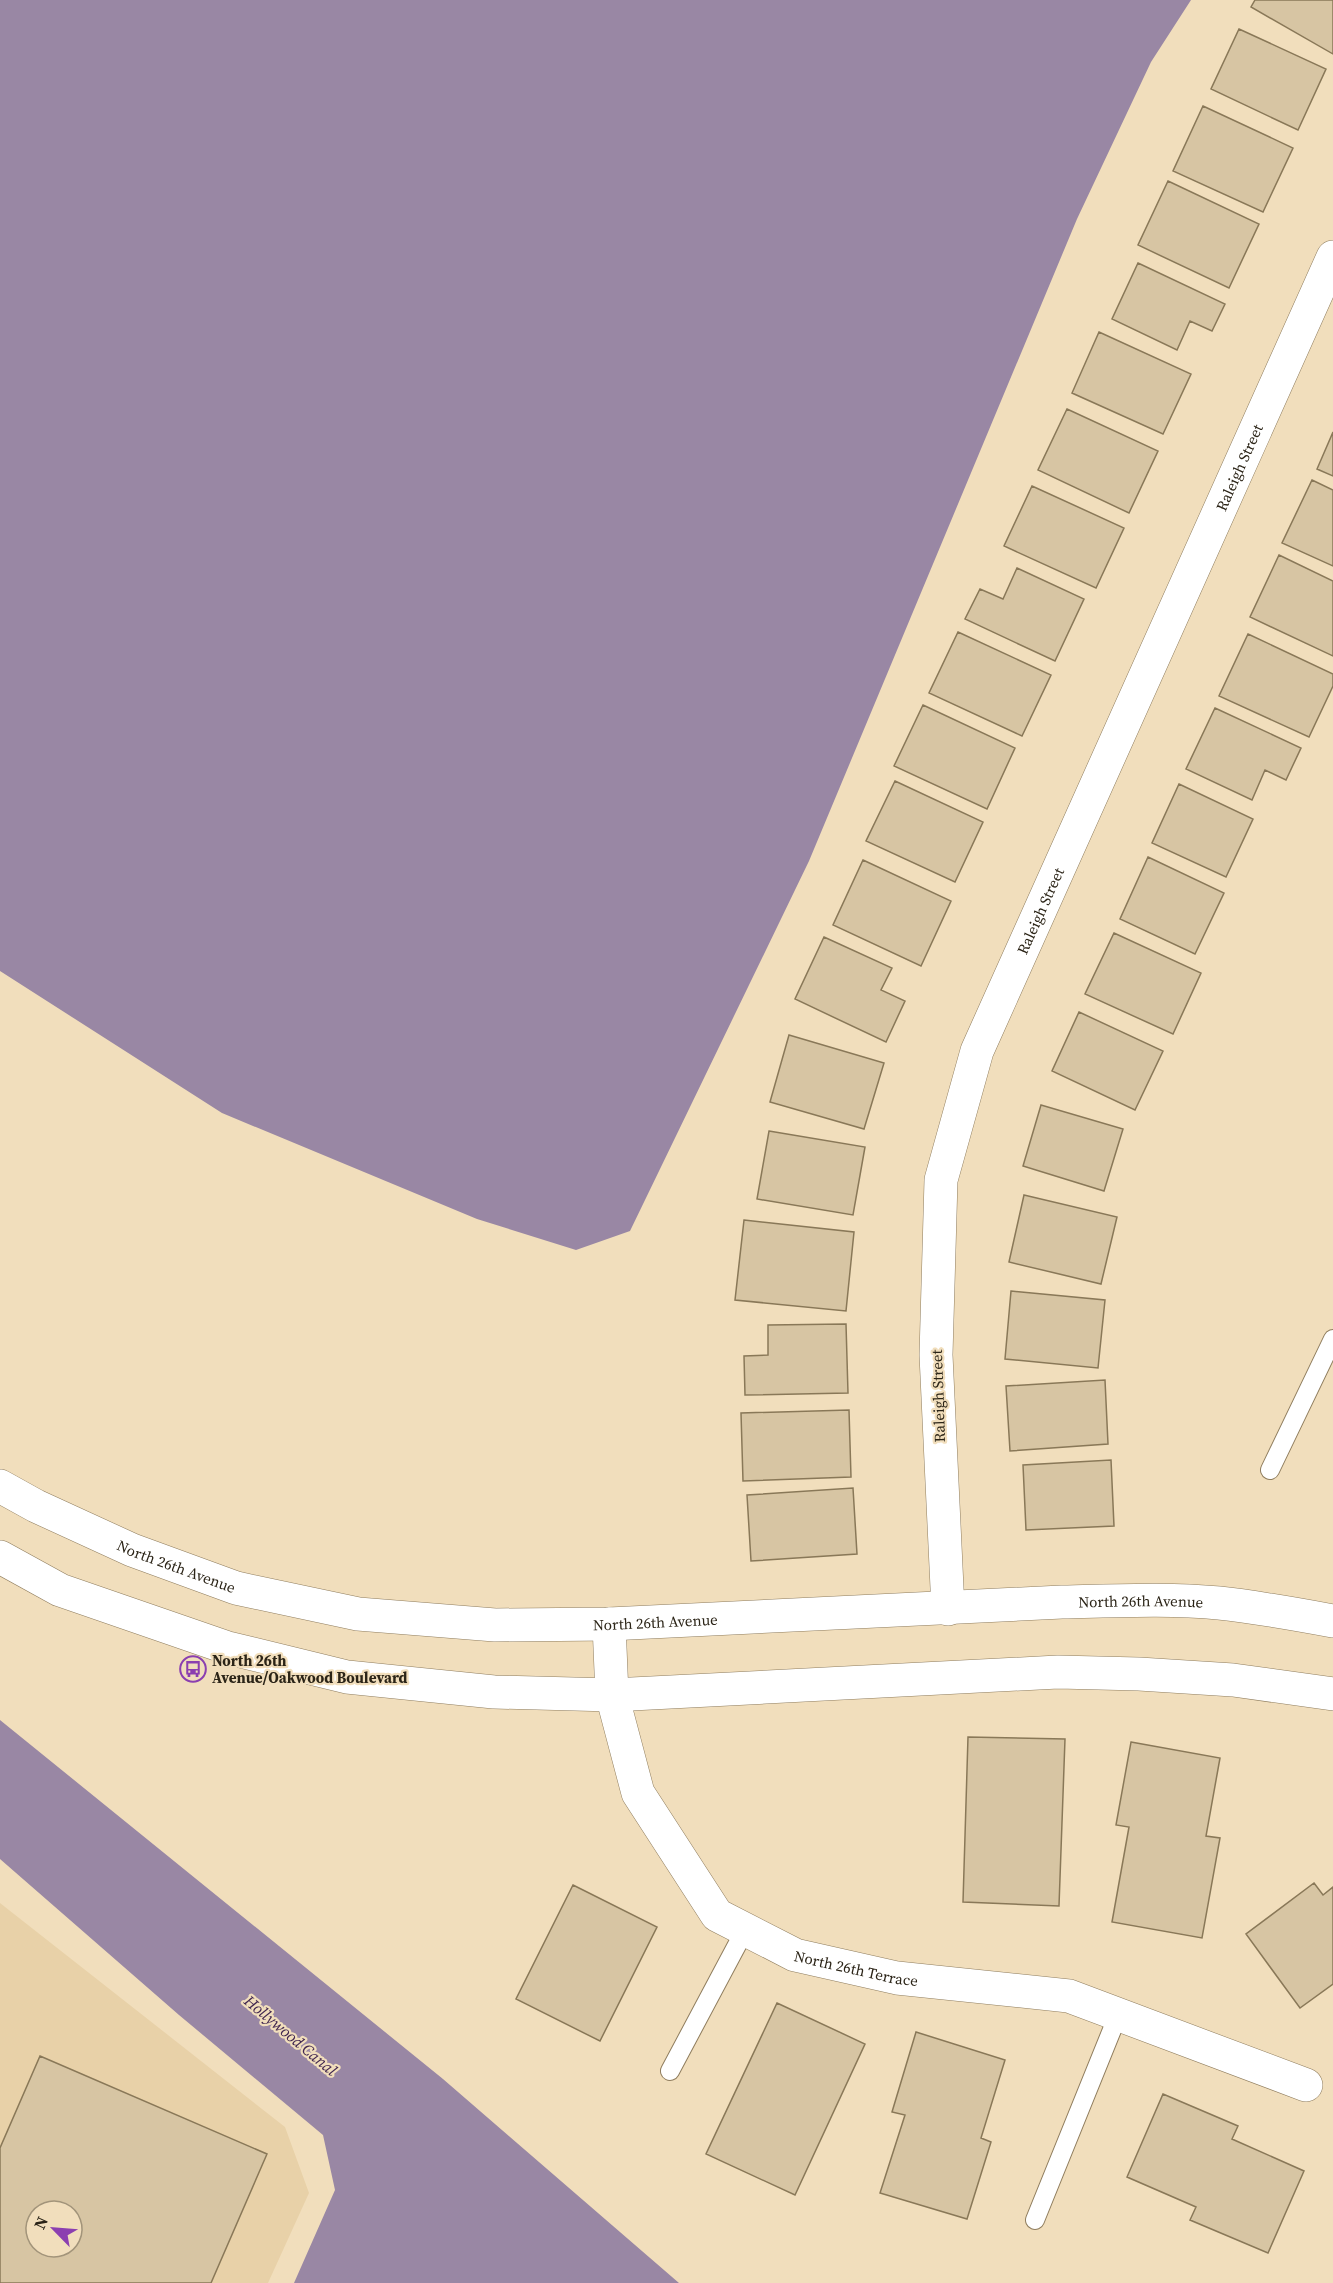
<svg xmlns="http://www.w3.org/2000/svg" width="1333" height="2283" viewBox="0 0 1333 2283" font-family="'Source Serif 4',serif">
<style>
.built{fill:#e8d1a8;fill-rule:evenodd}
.water{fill:#9987a4}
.building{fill:#d7c5a3;stroke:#897858;stroke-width:1.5;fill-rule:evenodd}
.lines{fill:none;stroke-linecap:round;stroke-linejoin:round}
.service-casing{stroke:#8f7d5e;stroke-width:20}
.minor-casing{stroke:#8f7d5e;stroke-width:34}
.tertiary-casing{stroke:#8f7d5e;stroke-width:34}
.service{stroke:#fff;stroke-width:18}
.minor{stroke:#fff;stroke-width:33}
.tertiary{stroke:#fff;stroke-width:33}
.labels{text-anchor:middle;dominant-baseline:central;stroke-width:4.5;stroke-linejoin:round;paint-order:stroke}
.street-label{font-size:15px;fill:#2b2417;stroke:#f1debc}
.poi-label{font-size:15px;font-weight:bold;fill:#2b2417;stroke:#f1debc;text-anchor:start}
.water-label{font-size:16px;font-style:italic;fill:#412750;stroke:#f1debc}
</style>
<rect width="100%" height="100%" fill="#f1debc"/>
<path class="built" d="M0 1903 285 2127 309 2193 268 2283H0ZM36 2211H72V2247H36Z"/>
<path class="water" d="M0 0H1191L1151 62 1077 219 809 861 630 1231 576 1250 477 1219 222 1113 0 971Z
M0 1720 443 2079 679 2283H294L335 2190 323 2135 179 2015 0 1859Z"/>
<path class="building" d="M1255 0H1333V54L1251 7Z
M1239 29 1326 69 1298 130 1211 89Z
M1203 106 1293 148 1263 212 1173 171Z
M1168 181 1259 224 1229 288 1138 245Z
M1138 263 1225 304 1212 331 1190 321 1177 350 1112 319Z
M1099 332 1191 374 1163 434 1072 393Z
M1067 409 1158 451 1129 513 1038 470Z
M1333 432V476L1317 469Z
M1312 480 1333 490V566L1282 543Z
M1032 486 1124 528 1096 588 1004 546Z
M1279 555 1333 581V656L1250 617Z
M1017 568 1084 599 1055 661 965 619 980 589 1003 599Z
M958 632 1051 675 1022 736 929 693Z
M1248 634 1333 674V686L1309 737 1219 696Z
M923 705 1015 748 987 809 894 766Z
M1215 708 1301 748 1286 780 1265 770 1252 800 1186 769Z
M895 781 983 822 955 882 866 841Z
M1179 784 1253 819 1226 877 1152 843Z
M1148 857 1224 893 1195 954 1120 919Z
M863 860 951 901 921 966 833 925Z
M1114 933 1201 973 1173 1034 1085 994Z
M824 937 892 968 881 990 905 1001 886 1042 795 999Z
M1079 1012 1163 1051 1135 1110 1052 1071Z
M789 1035 884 1063 864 1129 770 1102Z
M1041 1105 1123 1129 1104 1191 1023 1166Z
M769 1131 865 1147 853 1215 757 1199Z
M1024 1195 1117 1217 1101 1284 1009 1262Z
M744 1220 854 1232 846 1311 735 1300Z
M1011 1291 1105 1300 1098 1368 1005 1359Z
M846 1324 848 1393 745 1395 744 1356 768 1355V1325Z
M1105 1380 1108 1444 1010 1451 1006 1386Z
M849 1410 851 1477 743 1481 741 1413Z
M1111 1460 1114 1526 1026 1530 1023 1465Z
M853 1488 857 1554 751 1561 747 1495Z
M968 1737 1065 1739 1059 1906 963 1902Z
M1131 1742 1220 1758 1206 1836 1220 1838 1202 1938 1112 1922 1129 1827 1116 1825Z
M1314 1883 1323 1895 1333 1887V1984L1300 2008 1246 1934Z
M573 1885 657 1927 600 2041 516 1999Z
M777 2003 865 2044 795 2195 706 2154Z
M916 2032 1005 2060 981 2138 991 2142 967 2219 880 2193 905 2115 892 2112Z
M40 2056 267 2154 211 2283H0V2148ZM36 2211H72V2247H36Z
M1163 2094 1238 2126 1232 2139 1304 2171 1268 2253 1190 2220 1196 2207 1127 2177Z"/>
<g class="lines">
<g class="service-casing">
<path id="service" d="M1270 1470 1333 1339
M670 2071 745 1930
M1035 2220 1118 2015"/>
</g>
<g class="minor-casing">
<g id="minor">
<path id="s1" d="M948 1609 936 1355 941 1180 977 1051 1333 257"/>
<path id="s2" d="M609 1624 612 1695 638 1793 717 1915 795 1955 897 1978 1069 1996 1306 2085"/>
</g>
</g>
<g class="tertiary-casing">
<g id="tertiary">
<path id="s3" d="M0 1486 36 1506 132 1550 236 1588 358 1614 495 1625 609 1624 1062 1602C1114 1601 1167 1598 1219 1603 1257 1607 1295 1614 1333 1621"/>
<path d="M0 1557 60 1590 228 1648 347 1677 494 1692 612 1695 1058 1672 1139 1674 1233 1680 1333 1694"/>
</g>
</g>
<use href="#service" class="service"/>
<use href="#minor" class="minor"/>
<use href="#tertiary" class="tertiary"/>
</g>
<defs>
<g id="bus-ring" transform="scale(1.35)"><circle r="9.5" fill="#f1debc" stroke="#8b3fb0" stroke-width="1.5"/><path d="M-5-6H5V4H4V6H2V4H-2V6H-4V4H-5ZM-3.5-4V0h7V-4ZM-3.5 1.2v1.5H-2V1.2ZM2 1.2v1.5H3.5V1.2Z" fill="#8b3fb0"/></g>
</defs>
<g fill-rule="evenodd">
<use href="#bus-ring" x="193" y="1669"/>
</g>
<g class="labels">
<g class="street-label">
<text stroke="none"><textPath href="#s1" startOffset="1203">Raleigh Street</textPath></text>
<text stroke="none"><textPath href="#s1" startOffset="717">Raleigh Street</textPath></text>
<text transform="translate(938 1396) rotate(-92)">Raleigh Street</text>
<text stroke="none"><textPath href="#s3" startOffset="194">North 26th Avenue</textPath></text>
<text stroke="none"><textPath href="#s3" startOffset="1166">North 26th Avenue</textPath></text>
<text stroke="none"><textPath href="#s3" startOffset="680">North 26th Avenue</textPath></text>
<text stroke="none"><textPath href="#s2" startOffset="468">North 26th Terrace</textPath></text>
</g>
<g class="poi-label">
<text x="212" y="1660">North 26th<tspan x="212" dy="17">Avenue/Oakwood Boulevard</tspan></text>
</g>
<g class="water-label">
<text transform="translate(291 2035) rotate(40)">Hollywood Canal</text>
</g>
</g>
<g transform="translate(54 2229) rotate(295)"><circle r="28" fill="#f1debc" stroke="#a2947a" stroke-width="1.5"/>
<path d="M0-4.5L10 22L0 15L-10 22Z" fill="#8b3fb0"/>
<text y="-9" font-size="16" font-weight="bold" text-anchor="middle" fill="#2b2417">N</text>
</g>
</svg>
